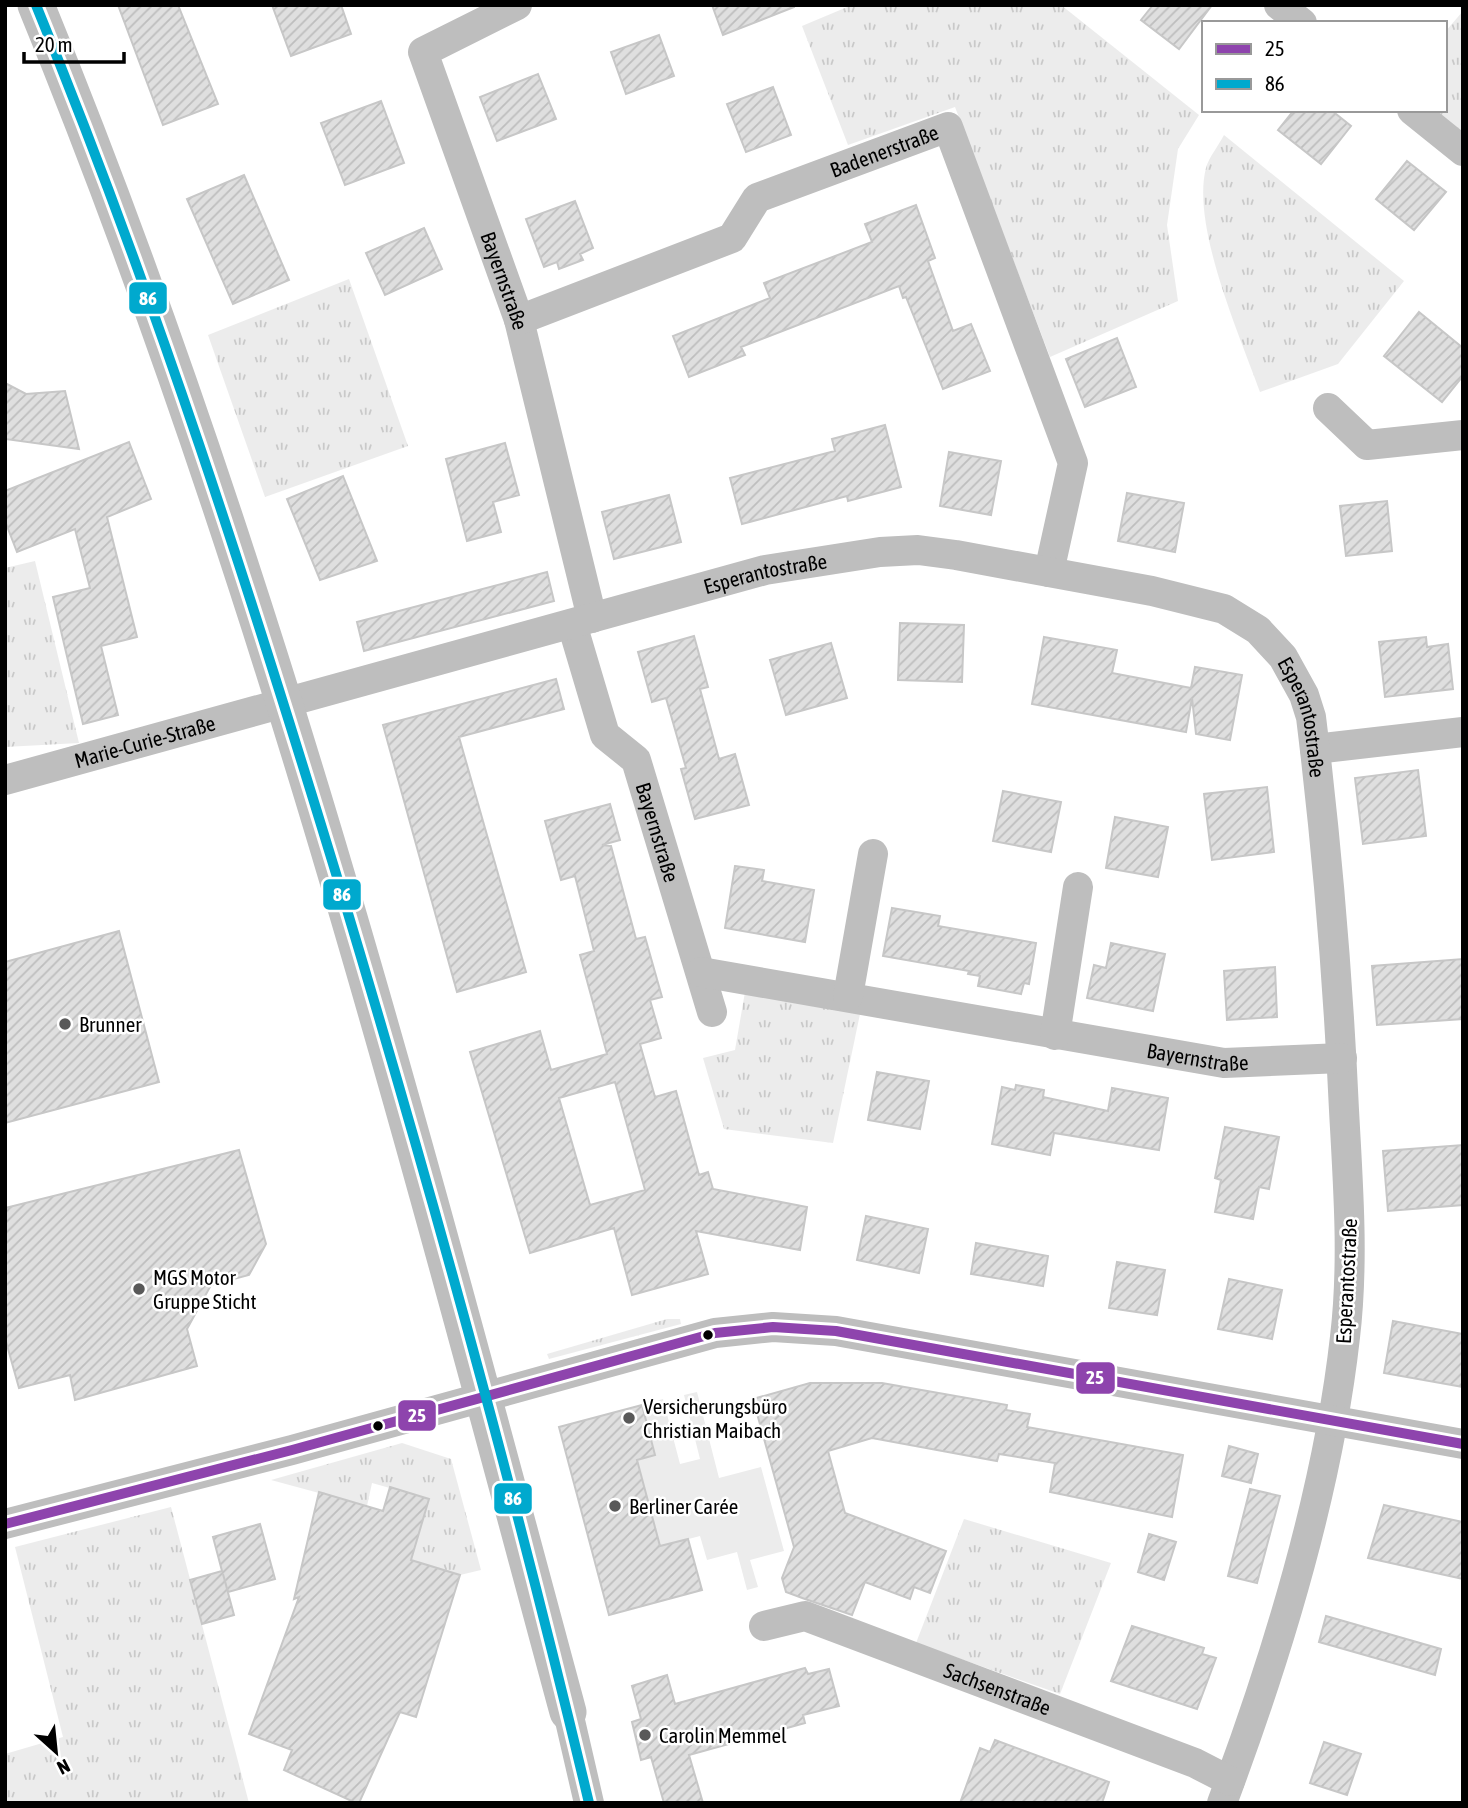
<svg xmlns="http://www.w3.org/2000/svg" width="1468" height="1808" viewBox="0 0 1468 1808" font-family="'Asap Condensed',sans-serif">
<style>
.grass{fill:url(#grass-tufts)}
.garden{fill:#ececec}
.building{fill:url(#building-hatch);stroke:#c7c7c7;stroke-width:2;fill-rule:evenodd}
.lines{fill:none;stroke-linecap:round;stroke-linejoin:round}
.minor{stroke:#bebebe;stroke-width:30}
.tertiary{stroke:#bebebe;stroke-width:37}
.bus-1-casing{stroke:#fff;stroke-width:16}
.bus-2-casing{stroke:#fff;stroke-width:16}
.bus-1{stroke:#8e44ad;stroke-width:10}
.bus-2{stroke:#00a9ce;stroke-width:10}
.poi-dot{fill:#595959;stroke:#fff;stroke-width:2.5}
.bus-dot{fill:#000;stroke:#fff;stroke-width:2.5}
.labels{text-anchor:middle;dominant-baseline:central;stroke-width:5;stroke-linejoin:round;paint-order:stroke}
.street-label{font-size:21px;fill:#000;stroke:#fff}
.poi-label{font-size:21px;fill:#000;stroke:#fff;text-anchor:start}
.line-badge{stroke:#fff;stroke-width:2.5}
.badge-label{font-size:19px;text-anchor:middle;font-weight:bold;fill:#fff}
</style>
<defs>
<pattern id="grass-tufts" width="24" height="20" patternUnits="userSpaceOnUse" patternTransform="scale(1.75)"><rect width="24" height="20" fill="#ececec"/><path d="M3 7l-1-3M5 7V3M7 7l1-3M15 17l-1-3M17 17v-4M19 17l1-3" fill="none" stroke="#c9c9c9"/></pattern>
<pattern id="building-hatch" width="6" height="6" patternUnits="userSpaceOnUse" patternTransform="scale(1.75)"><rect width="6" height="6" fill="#dfdfdf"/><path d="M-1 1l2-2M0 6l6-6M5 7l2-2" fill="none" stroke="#bebebe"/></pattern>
</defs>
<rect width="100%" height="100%" fill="#fff"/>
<path class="grass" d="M852 5H1061L1199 115 1178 149 1167 225 1178 301 1050 357 955 107 848 145 802 26Z
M1463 11V132L1434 110H1445V32Z
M1224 135 1404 281 1338 364 1260 392C1240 336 1191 226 1206 168 1209 157 1219 145 1224 135Z
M349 279 408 446 265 497 208 335Z
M35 561 79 743 5 747V568Z
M745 992 860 1014 833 1143 724 1129 703 1058 735 1050Z
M667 1319H680L681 1324 549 1359 547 1354Z
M402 1443 451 1459 481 1570 460 1575 411 1560 429 1499 372 1483 367 1506 271 1480Z
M171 1507 249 1803H5V1754L63 1737 15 1547Z
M964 1519 1111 1563 1060 1694 916 1643Z"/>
<path class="garden" d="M697 1392 719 1478 761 1467 784 1551 750 1560 758 1587 747 1590 737 1552 707 1560 700 1536 639 1552 615 1465 655 1455 642 1405 663 1399 680 1464 700 1459 684 1395Z"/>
<path class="building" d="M118 5H178L218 104 163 125Z
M272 5H341L351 34 291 56Z
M712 5H794V7L723 35Z
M1153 5H1212L1179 49 1141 20Z
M659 35 674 76 626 94 611 52Z
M538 74 556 119 497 141 480 97Z
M773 87 791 135 746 152 727 104Z
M381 101 404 163 345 185 321 123Z
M1294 110H1331L1351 126 1321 164 1278 130Z
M1407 161 1446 192 1414 230 1376 199Z
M244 175 289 280 233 304 187 199Z
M575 201 593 248 580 254 583 260 559 269 557 262 544 267 526 219Z
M916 205 935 258 928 261 953 331 971 324 990 371 943 389 906 297 903 298 899 286 741 347 745 355 689 377 673 336 770 298 764 283 872 242 865 224Z
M424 228 442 269 385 295 366 253Z
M1419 312 1463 348V376L1442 402 1384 356Z
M1117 338 1136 387 1085 407 1066 359Z
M5 383 26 394 65 391 79 449 5 439Z
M885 425 901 487 848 501 847 496 742 524 730 478 835 451 832 439Z
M129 442 151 499 107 517 137 637 101 646 118 715 83 724 53 597 90 588 75 529 17 552 5 521V491Z
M505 443 519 495 493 502 501 532 467 541 446 459Z
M949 452 1001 461 991 515 940 506Z
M343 476 377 561 320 580 287 499Z
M1127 493 1184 503 1175 552 1118 541Z
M669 495 681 542 614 559 602 512Z
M1387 501 1392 551 1346 556 1340 506Z
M547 572 554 601 364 651 357 622Z
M900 623 964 625 962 682 898 680Z
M694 636 708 687 700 689 719 759 735 754 749 805 695 819 681 769 686 768 666 698 652 702 638 652Z
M1044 637 1117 650 1112 673 1191 688 1195 667 1242 675 1230 740 1196 734 1192 698 1186 732 1032 704Z
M1426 637 1427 647 1448 644 1453 689 1385 697 1379 642Z
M831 643 847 698 786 715 770 660Z
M556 679 564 709 459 737 526 972 457 992 383 725Z
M1418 770 1426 836 1363 844 1355 778Z
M1267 787 1274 852 1212 860 1204 794Z
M1003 791 1061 802 1051 852 993 841Z
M610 804 620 840 602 845 611 846 636 939 645 937 662 997 650 1000 661 1038 640 1044 655 1097 676 1091 699 1175 708 1172 713 1189 807 1207 800 1250 696 1231 708 1274 632 1295 614 1228 530 1253 470 1052 540 1031 551 1070 607 1054 580 955 594 951 575 876 561 880 545 821ZM615 1082 645 1190 590 1205 559 1098Z
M1115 817 1168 827 1158 877 1106 868Z
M735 866 764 870 762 881 814 890 805 942 725 928Z
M892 908 940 916 938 926 1036 943 1029 984 1024 983 1021 994 978 986 980 976 968 974 969 971 883 956Z
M119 931 159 1082 5 1123V962Z
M1111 943 1165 954 1153 1011 1087 998 1094 965 1106 968Z
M1463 959V1019L1377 1025 1372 966Z
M1275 967 1277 1017 1227 1020 1224 971Z
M877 1072 929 1081 920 1129 868 1120Z
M1016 1085 1044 1090 1043 1097 1108 1111 1112 1088 1168 1098 1159 1150 1054 1133 1050 1155 992 1144 1002 1087 1015 1090Z
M1225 1127 1279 1137 1269 1189 1259 1187 1253 1219 1215 1212 1221 1180 1215 1178Z
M1463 1145V1205L1388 1211 1383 1151Z
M239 1150 266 1244 249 1275 211 1285 187 1329 197 1366 75 1400 70 1375 19 1388 5 1338V1208Z
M866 1216 928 1229 919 1273 857 1260Z
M976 1243 1048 1256 1043 1286 971 1274Z
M1117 1262 1165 1270 1157 1315 1109 1308Z
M1229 1279 1282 1290 1272 1339 1218 1329Z
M1393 1321 1463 1334V1387L1384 1373Z
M810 1383H882L1007 1405 1006 1410 1030 1414 1027 1427 1183 1455 1172 1517 1050 1492 1055 1463 999 1454 997 1461 872 1438 828 1451 845 1513 946 1551 930 1593 914 1587 910 1599 865 1582 852 1615 805 1599 786 1592 782 1578 794 1547 753 1399Z
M642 1405 655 1455 637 1460 660 1546 688 1539 702 1590 609 1615 559 1427Z
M1229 1446 1258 1454 1251 1483 1222 1476Z
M390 1487 429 1499 411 1560 460 1575 416 1717 400 1712 359 1803H356L284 1770 292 1750 249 1734 299 1597 294 1599 319 1492 383 1511Z
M1250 1489 1280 1496 1257 1583 1228 1576Z
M1384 1505 1463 1522V1579L1368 1558Z
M260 1524 275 1579 228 1592 223 1574 234 1615 202 1624 190 1580 222 1571 213 1537Z
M1149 1534 1176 1542 1164 1580 1138 1572Z
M1326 1616 1441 1649 1435 1675 1319 1642Z
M1132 1626 1204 1648 1202 1654 1216 1658 1197 1709 1111 1681Z
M805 1668 808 1674 829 1669 839 1706 803 1715 805 1723 689 1755 703 1803H664L651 1757 641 1760 632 1722 641 1719 632 1686 667 1675 675 1704Z
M995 1740 1109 1782 1102 1803H960L980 1748 990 1752Z
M1324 1742 1361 1754 1347 1795 1310 1783Z"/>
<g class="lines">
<g class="minor">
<path id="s1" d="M517 5 423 52 519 320 592 618"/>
<path d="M1279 5 1302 23"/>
<path d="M1412 110 1463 151"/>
<path id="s2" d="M519 320 732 238 757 198 948 127 1073 463 1049 572"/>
<path d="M1328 408 1367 445 1463 435"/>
<path id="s3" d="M572 624 605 735 636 760 712 1012"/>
<path d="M1315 749 1463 732"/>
<path id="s4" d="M5 780 765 570 880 552 918 550 956 555 1152 591 1224 609 1258 630 1283 657 1304 695 1311 717C1327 847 1338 979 1344 1110 1348 1185 1354 1261 1345 1337 1328 1490 1276 1659 1222 1803"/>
<path id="s5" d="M701 972 1224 1063 1342 1058"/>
<path d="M848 996 873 854"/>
<path d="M1055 1035 1078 887"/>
<path d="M5 1524 292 1450 715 1333 773 1327 836 1331 1463 1444"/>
<path id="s6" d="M764 1626 805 1616 1195 1763 1230 1781"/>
<path d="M568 1712 589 1803"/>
</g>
<path class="tertiary" d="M36 5C263 558 413 1137 568 1712"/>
<g class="bus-1-casing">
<path id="bus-1" d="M5 1524 292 1450 715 1333 773 1327 836 1331 1463 1444"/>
</g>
<g class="bus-2-casing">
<path id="bus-2" d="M36 5C155 295 250 591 341 890 432 1192 516 1496 589 1803"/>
</g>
<use href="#bus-1" class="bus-1"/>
<use href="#bus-2" class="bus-2"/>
</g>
<g class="poi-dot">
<circle cx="65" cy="1024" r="7"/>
<circle cx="139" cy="1289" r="7"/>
<circle cx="629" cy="1418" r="7"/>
<circle cx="615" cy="1506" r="7"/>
<circle cx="645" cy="1735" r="7"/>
</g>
<g class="bus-dot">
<circle cx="708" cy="1335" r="6"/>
<circle cx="378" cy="1426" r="6"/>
</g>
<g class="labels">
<g class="street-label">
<text stroke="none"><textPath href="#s2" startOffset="411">Badenerstraße</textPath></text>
<text stroke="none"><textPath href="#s1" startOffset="348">Bayernstraße</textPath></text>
<text stroke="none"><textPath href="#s4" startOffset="788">Esperantostraße</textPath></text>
<text stroke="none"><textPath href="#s4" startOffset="1396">Esperantostraße</textPath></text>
<text stroke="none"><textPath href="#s4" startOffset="145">Marie-Curie-Straße</textPath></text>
<text stroke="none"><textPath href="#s3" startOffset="231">Bayernstraße</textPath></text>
<text stroke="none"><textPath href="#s5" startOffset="504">Bayernstraße</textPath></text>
<text transform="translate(1346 1281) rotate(-87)">Esperantostraße</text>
<text stroke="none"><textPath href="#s6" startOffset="248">Sachsenstraße</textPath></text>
</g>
<g class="poi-label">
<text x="79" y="1024">Brunner</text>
<text x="153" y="1277">MGS Motor<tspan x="153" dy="24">Gruppe Sticht</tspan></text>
<text x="643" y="1406">Versicherungsbüro<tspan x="643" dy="24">Christian Maibach</tspan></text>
<text x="629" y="1506">Berliner Carée</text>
<text x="659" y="1735">Carolin Memmel</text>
</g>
</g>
<g class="line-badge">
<rect x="128" y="281" width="40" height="34" rx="7" fill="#00a9ce"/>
<rect x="322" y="878" width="40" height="33" rx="7" fill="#00a9ce"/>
<rect x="1075" y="1361" width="41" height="34" rx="7" fill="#8e44ad"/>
<rect x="397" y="1399" width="40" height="33" rx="7" fill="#8e44ad"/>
<rect x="493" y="1482" width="40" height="33" rx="7" fill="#00a9ce"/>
</g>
<g class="badge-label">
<text x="148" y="305">86</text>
<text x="342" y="901">86</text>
<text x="1095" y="1384">25</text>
<text x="417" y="1422">25</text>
<text x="513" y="1505">86</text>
</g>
<rect width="1468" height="1808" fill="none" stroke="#000000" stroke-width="14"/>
<rect x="1202" y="21" width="245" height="91" fill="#ffffff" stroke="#999999" stroke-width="2"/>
<rect x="1216" y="44" width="35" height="10" fill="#8e44ad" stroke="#999999" stroke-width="2"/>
<text x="1265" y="56" font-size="21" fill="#000000">25</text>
<rect x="1216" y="79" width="35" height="10" fill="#00a9ce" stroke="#999999" stroke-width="2"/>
<text x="1265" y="91" font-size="21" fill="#000000">86</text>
<g transform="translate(56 1752) rotate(153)" stroke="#ffffff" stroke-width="5" paint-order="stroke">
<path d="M0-5L12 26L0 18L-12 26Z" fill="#000000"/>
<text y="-10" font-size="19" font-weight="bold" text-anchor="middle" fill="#000000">N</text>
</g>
<path d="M24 52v10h100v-10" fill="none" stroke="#000000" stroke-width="3.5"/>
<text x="35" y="52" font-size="21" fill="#000000" stroke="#ffffff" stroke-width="5" paint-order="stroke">20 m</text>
</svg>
